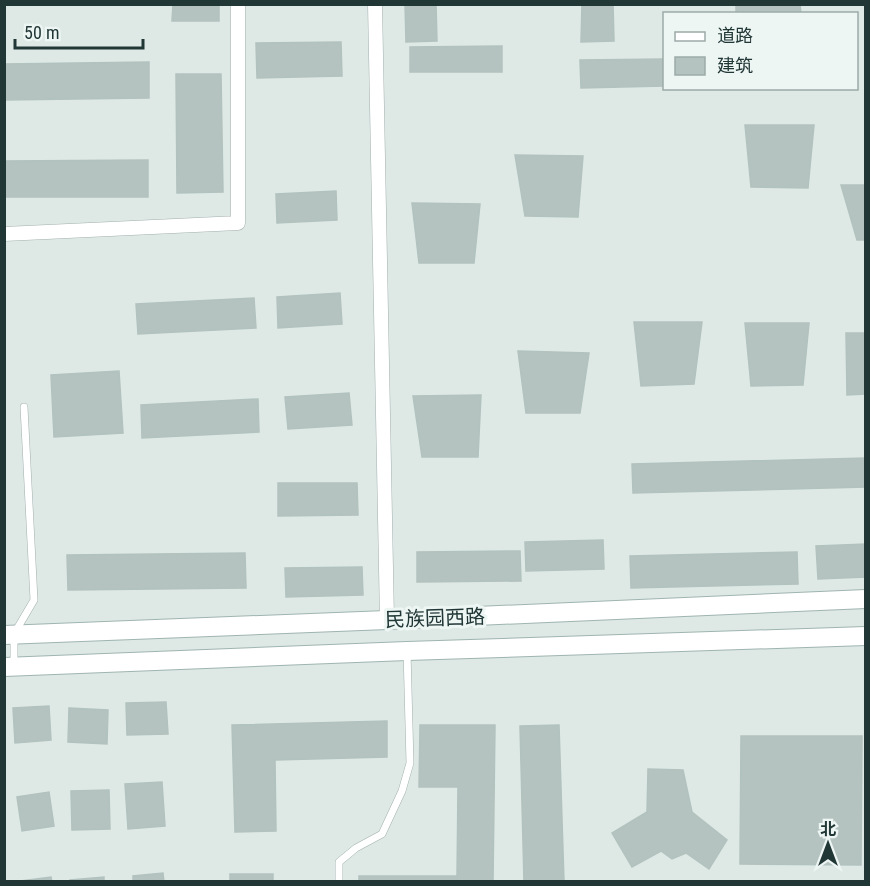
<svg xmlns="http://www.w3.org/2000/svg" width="870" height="886" viewBox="0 0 870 886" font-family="'Roboto Condensed','Noto Sans SC',sans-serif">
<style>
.building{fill:#b4c3c0;stroke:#b2c2be;stroke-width:1.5}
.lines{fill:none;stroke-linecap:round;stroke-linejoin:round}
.service-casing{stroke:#a2b0ae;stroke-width:8}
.minor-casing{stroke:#a2b0ae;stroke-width:15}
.secondary-casing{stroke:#9fb4b0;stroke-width:20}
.service{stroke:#fff;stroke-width:7}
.minor{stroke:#fff;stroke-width:14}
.secondary{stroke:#fff;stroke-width:18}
.labels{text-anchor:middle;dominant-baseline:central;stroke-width:6;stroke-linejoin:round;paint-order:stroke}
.street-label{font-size:20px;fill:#213736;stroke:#eef6f4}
</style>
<rect width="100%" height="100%" fill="#dee9e6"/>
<path class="building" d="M173 4H219V21H172Z
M405 4H436L437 41 406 42Z
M582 4H613L614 41 581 42Z
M736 4H800L801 14H736Z
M341 42 342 76 257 78 256 43Z
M502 46V72H410V47Z
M664 59V86L581 88 580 60Z
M149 62V98L4 100V64Z
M176 74H221L223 192 177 193Z
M745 125H814L808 188 751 187Z
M515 155 583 156 578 217 525 216Z
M148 160V197H4V161Z
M841 185H866V240H857Z
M336 191 337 220 277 223 276 194Z
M412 203 480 204 474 263H419Z
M340 293 342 324 278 328 277 297Z
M254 298 256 328 138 334 136 304Z
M634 322H702L694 384 641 386Z
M745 323H809L803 385 751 386Z
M846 333H866V394L847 395Z
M518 351 589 353 580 413H526Z
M119 371 123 433 54 437 51 375Z
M349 393 352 425 288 429 285 397Z
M481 395 478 457H422L413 396Z
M258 399 259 432 142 438 141 405Z
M866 458V487L633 493 632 464Z
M278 483H357L358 515 278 516Z
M603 540 604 569 526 571 525 542Z
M866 544V577L818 579 816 546Z
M520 551 521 581 417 582V552Z
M797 552 798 584 631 588 630 556Z
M245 553 246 588 68 590 67 555Z
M362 567 363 595 286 597 285 568Z
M166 702 168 734 127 735 126 703Z
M49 706 51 740 15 743 13 708Z
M69 708 108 710 107 744 68 742Z
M387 721V757L275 760 276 831 235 832 232 725Z
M420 725H495L493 882H359V876H457L458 787H419Z
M559 725 564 882H524L520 726Z
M741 736H862L861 865 740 864Z
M648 769 683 770 692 812 727 840 709 869 686 853 672 859 661 851 632 867 612 833 647 812Z
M162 782 165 826 128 829 125 784Z
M109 790 110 829 72 830 71 791Z
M49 792 54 826 22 831 17 797Z
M163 873 164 882H133V876Z
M230 874H273V882H230Z
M51 877 52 882H21V881Z
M104 877V882H70V880Z"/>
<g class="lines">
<g class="service-casing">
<path id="service" d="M14 666V634L34 600 24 407
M339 882V862L356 848 382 834 402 791 410 763 407 651"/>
</g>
<g class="minor-casing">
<path id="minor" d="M375 4 387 620
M4 234 238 223V4"/>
</g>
<g class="secondary-casing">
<path id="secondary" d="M4 635 387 620 866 599
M4 667 407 651 866 636"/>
</g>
<use href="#service" class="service"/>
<use href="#minor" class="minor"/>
<use href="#secondary" class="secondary"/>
</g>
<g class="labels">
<g class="street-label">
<text transform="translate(435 618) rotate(-2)">民族园西路</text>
</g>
</g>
<rect width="870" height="886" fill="none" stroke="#213736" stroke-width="12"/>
<rect x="663" y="12" width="195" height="78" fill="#eef6f4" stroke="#9caaa8" stroke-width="1.5"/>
<rect x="675" y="32" width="30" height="9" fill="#ffffff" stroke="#9caaa8" stroke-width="1.5"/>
<text x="717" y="42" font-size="18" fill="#213736">道路</text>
<rect x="675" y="57" width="30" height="18" fill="#b4c3c0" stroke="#9caaa8" stroke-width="1.5"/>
<text x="717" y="72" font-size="18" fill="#213736">建筑</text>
<g transform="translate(828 844)" stroke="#eef6f4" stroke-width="4.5" paint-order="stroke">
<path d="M0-4.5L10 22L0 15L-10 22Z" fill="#213736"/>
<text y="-9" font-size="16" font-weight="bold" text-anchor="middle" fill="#213736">北</text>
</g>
<path d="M15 39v9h128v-9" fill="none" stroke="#213736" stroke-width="3"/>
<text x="24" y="39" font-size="18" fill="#213736" stroke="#eef6f4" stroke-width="4.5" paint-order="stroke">50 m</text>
</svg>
